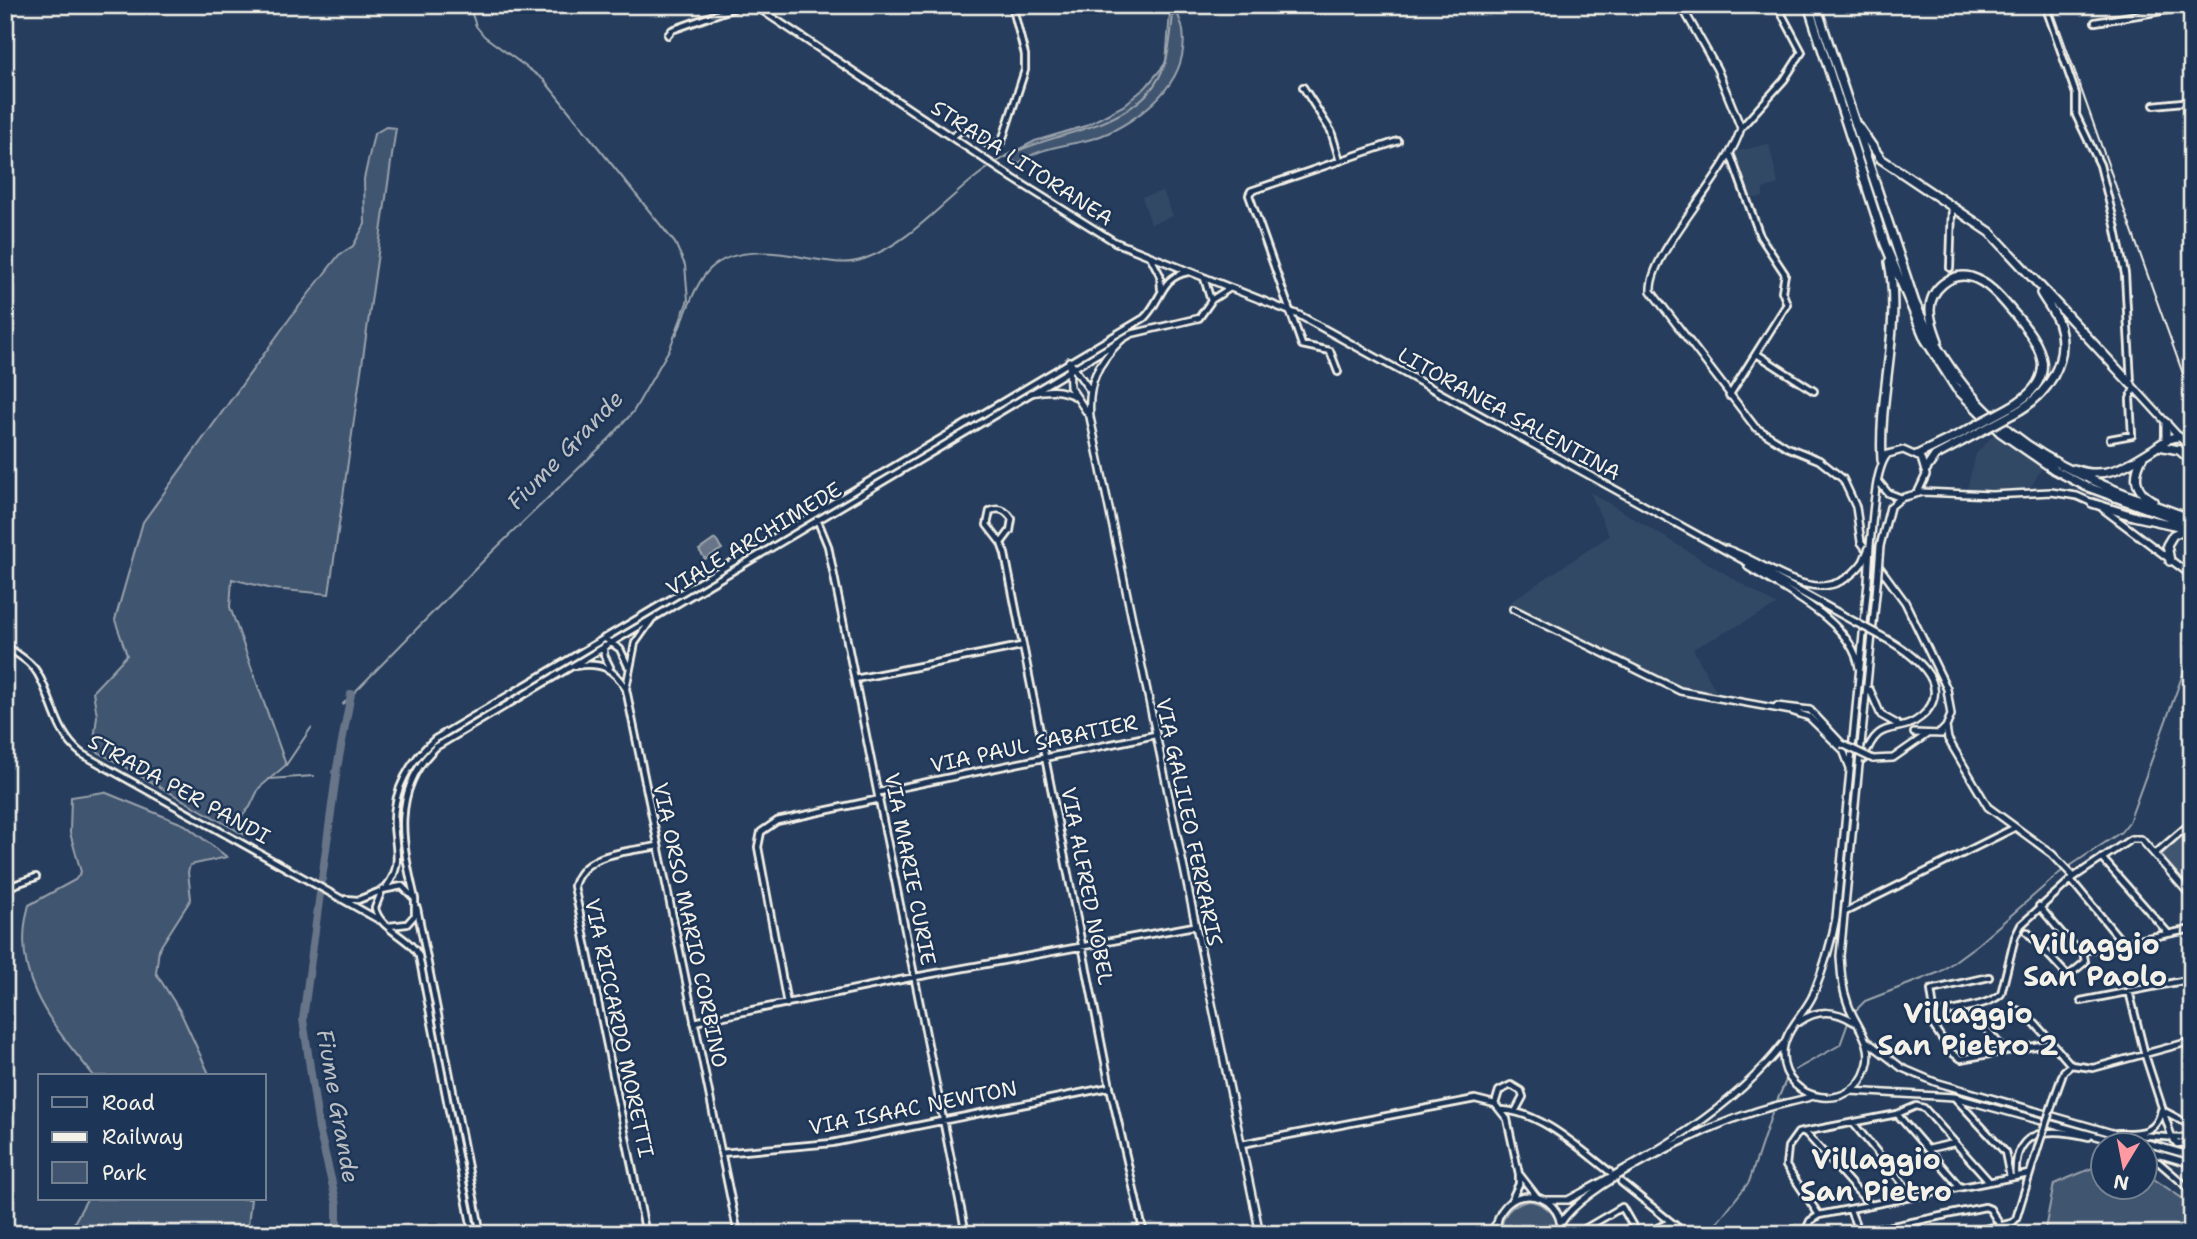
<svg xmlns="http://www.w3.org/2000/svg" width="2197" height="1239" viewBox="0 0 2197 1239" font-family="'Shantell Sans',sans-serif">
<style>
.built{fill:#334966}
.green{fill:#40546f;stroke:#9aa2ac;stroke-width:2}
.water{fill:#677588;stroke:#9fa7ae;stroke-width:2}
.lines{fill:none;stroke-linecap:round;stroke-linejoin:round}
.stream{stroke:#9fa7ae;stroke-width:2}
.canal{stroke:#677588;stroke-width:4.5}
.river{stroke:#677588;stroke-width:8}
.street-casing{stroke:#f4f1e8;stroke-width:10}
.secondary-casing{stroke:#f4f1e8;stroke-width:10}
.highway-casing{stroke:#f4f1e8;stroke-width:12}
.street{stroke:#1d3557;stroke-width:4.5}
.secondary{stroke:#1d3557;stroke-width:5}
.highway{stroke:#1d3557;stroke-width:7}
.rail{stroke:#f4f1e8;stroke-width:2}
.street-bridge-casing{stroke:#f4f1e8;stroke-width:10;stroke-linecap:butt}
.secondary-bridge-casing{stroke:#f4f1e8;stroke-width:10;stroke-linecap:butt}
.highway-bridge-casing{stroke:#f4f1e8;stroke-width:12;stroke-linecap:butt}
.street-bridge{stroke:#1d3557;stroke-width:4.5}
.secondary-bridge{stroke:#1d3557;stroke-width:5}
.highway-bridge{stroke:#1d3557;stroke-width:7}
.labels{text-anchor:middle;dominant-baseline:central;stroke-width:5;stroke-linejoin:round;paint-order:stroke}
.street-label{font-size:21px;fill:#f4f1e8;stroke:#1d3557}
.water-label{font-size:23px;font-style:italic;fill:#bcbfc2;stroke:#1d3557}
.district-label{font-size:28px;font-weight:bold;fill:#f4f1e8;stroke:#1d3557}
</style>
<rect width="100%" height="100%" fill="#263d5d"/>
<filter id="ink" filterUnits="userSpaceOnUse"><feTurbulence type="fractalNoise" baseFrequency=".0143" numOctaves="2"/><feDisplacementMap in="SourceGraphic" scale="14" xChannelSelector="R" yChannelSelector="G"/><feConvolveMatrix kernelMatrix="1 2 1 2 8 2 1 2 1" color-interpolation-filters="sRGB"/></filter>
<g filter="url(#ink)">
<path class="built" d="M1769 144 1778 184 1763 189V197L1749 199 1735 158 1737 151Z
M1163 191 1173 216 1151 224 1142 197Z
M1995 433 2042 468 2029 490 1967 489 1976 454Z
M1590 492 1777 605 1693 649 1718 695 1681 688 1510 602 1609 536Z"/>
<path class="green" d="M1175 10C1184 24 1186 38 1182 56 1174 96 1123 132 1084 141 1063 146 1034 149 1018 164L1006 156 1035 141 1085 126 1123 106 1146 87 1166 63 1170 12Z
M386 127 396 128 329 594 272 589 232 579 230 607 286 765 259 788 250 807 237 822 243 834 93 749 97 716 93 691 127 655 115 620 143 522 290 318 339 255 353 246 365 224 364 179 374 134Z
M104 792 185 825 227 857 190 865 188 872 191 899 159 949 156 973 180 1011 210 1076H94C52 1024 9 977 29 905L75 880 81 872 70 833 71 797Z
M2185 832 2192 849V891L2161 855Z
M2102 1164V1186H2144L2145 1173 2192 1205V1234H2044L2054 1184Z
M87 1199H251L247 1234H68Z
M1531 1201C1548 1205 1559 1216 1557 1234H1501C1501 1214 1512 1203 1531 1201Z"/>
<path class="water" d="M715 539 722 549 705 559 699 550Z"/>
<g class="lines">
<path class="stream" d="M676 335C686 316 694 284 710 269 734 246 777 252 807 258 827 261 845 266 864 259 921 239 958 180 1011 154 1054 133 1112 130 1147 94 1171 69 1170 38 1174 5
M343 704 490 554 610 438 633 412 670 348 688 300 685 265 675 243 544 80 484 36 476 26 469 5
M286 765 311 728
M269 779 314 776
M2070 866 2121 832 2129 822 2192 649
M1856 1010 1865 1001 1940 972 1978 944 2063 870
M1795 1070 1840 1045 1848 1023
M1777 1101 1787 1078
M1708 1234 1749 1182 1772 1113"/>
<path class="canal" d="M333 772 337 768"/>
<path class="river" d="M337 1234V1204L319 1129 303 1019 337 768 351 694"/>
<g class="street-casing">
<path id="street" d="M2045 5 2076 94V115L2100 165 2115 225 2125 274 2131 383
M2095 22 2192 6
M668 35 672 30 742 5
M1303 87 1331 131 1340 161
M2154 105 2192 101
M1741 128 1784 80 1802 52 1777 5
M952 137 961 130H967L989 145 1002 141 1025 70V55L1012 5
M1151 258 1160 275 1161 289
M1950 268 1952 207
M1211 300 1230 288
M1757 354 1814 391
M1338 372 1330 351 1302 345 1249 195 1251 191 1398 141
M1729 396 1787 304 1782 291 1785 274 1760 236 1731 156
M2110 439 2132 435 2130 399 2134 388
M817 519 828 546 966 1234
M1001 543 1010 531 1012 519C1006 510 1000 507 990 511L987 525 1001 543 1005 554 1110 1087 1144 1234
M604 638 620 649 628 666
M5 645C16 654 31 661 38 674 54 702 55 733 82 754L379 920
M604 646V655L610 667
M575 666C600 662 613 667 626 689L738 1234
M855 679 1021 646
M626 688 635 643 652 619
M879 792 1155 735
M2156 853 2192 822
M2102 858 2168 933
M2071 880 2123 943
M387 886C403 865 395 848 394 824 393 790 410 761 435 739L1144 318C1162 301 1160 277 1188 272
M5 888 36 877
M346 899 358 900 378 892
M415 899C402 844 390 790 436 747L1131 334 1199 318 1211 301 1204 278
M2039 906 2071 944 2083 951 2192 929
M417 908 481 1234
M1845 912 2014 828
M389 926 407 924 415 915V899L402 886 382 890 375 908C380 930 409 936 419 956L473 1234
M2027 932 2068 976 2085 962 2083 951
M2129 991 2145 1055 2172 1138 2177 1144 2192 1142
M2081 1001 2192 979
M787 1004 758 847 761 832 777 821 880 799
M2017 1010 2026 1013 2071 1065 2093 1068 2192 1041
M1972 1013 2005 1050
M1935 1016 1931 990 1989 977
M694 1022 915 977 1194 926
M2052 1043 1961 1059 1951 1052 1930 1021C1937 1009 1985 1009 2001 994L2015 937 2021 925 2074 877
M2055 1096 2064 1071 2071 1065
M1955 1098 2005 1152 2010 1177
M1495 1104 1499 1091 1511 1085 1521 1091 1523 1097 1516 1110
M1503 1110C1542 1113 1579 1148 1610 1172
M2162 1110 2192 1126
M1897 1114 1960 1187
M1853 1123 1914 1197
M1805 1132 1870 1205
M2117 1133C2138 1133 2157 1135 2161 1110
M2137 1135 2179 1138 2192 1135
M1242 1144 1475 1099 1495 1104 1507 1119 1519 1174V1184L1511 1201
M1928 1149 1954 1143
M721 1153 832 1143 1110 1087
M2148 1153 2192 1191
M1520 1175 1537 1197
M2016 1176C2013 1126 2052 1128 2089 1137
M1621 1182 1686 1234
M1850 1210 1859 1233
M1819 1215 1786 1166 1788 1147 1798 1133 1897 1114 1916 1106 1924 1108 1989 1181
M1859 1233 1985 1207 1990 1209 2000 1225
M646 1234 574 886C583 852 627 852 658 846
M1576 1234 1622 1207 1637 1233
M1619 1234 1648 1232 1670 1222
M1804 1234 1810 1221 1819 1215 2029 1174
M1963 1234 2012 1223 2016 1219 2039 1144"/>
</g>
<g class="secondary-casing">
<path id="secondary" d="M754 5 1014 179 1115 242 1299 315 1855 622
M1681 5 1717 69 1741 128C1728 175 1649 252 1651 291L1755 427 1787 447 1819 460 1843 479 1856 507 1861 542 1905 602 1947 689 1951 715 1946 727 1939 734
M1122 339C1098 363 1087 382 1090 417L1260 1234
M1069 361 1070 387 1088 414
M1069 361 1089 389
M2131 384 2192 451
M1030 393C1047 390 1060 388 1076 397
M1879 482 1888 493 1901 498
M2103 509 2192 576
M1870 545C1873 522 1874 468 1888 454L1903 450 1921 458 1926 475 1918 492
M1880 546 1890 507 1901 498 1923 492 1992 495 2051 492 2077 496 2095 504
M1726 549C1772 564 1822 616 1863 562
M1748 567C1784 590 1853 622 1859 668
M1868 582 1836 918C1831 945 1823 970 1813 995 1804 1015 1782 1032 1783 1056 1784 1103 1854 1114 1867 1067 1875 1043 1855 1025 1848 1004 1842 988 1841 972 1840 956L1877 584
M1513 609 1680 691 1791 711 1809 717 1843 750 1850 768
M1870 690 1881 715 1897 724
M1777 706 1810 710 1842 744
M1946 727 1948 739 1988 807 2052 854 2074 877 2131 839H2141L2192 897
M1914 733 1942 734
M1864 759C1878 715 1897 737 1921 717 1959 684 1907 650 1881 636
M1873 759 1893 758 1926 735
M1799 1022C1817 1009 1836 1010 1854 1022
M1868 1042 1902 1068 1935 1082 2192 1156
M1851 1091 1954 1097 2125 1144
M2144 1150 2192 1164
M1545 1200H1568C1647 1157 1728 1115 1783 1044
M1561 1223C1584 1185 1707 1126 1751 1113 1771 1106 1793 1102 1814 1096
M1489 1234 1496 1224
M1496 1234C1495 1182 1564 1185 1561 1234"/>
</g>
<g class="highway-casing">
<path id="highway" d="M1808 5 1885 244 1925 339 1956 388 2000 432 2055 470 2085 486 2192 525
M1816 5 1915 303C1975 439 2061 472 2192 519
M1858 126 1881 159 1990 232 2131 384
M1938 341C1934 330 1930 321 1930 310 1930 289 1951 272 1971 277 1988 282 2001 298 2012 311 2043 346 2062 378 2010 407
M2013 414C2046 397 2072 361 2058 322 2054 312 2046 302 2041 293
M2166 423V439
M2159 446 2179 450 2192 461
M1917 455 1958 435
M2143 456C2133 474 2133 490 2153 501
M1882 460C1878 393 1902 328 1889 262
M1926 469 1935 456 1961 442
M2074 469C2106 481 2128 465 2155 448 2164 442 2168 437 2179 437
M2092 503 2133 516 2192 529
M2170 561 2167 545 2173 535 2185 529"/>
</g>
<use href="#street" class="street"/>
<use href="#secondary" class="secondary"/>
<use href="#highway" class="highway"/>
<path class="rail" d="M2051 5 2192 399"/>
<g class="street-bridge-casing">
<path id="street-bridge" d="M2039 1144 2055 1096"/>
</g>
<g class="secondary-bridge-casing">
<path id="secondary-bridge" d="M1863 562 1869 548
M1868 582 1870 545
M1877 584 1880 546
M1855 622 1881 636
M1842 744 1873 759"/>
</g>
<g class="highway-bridge-casing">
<path id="highway-bridge" d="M1958 435 2010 407
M1961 442 2013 414"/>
</g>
<use href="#street-bridge" class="street-bridge"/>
<use href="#secondary-bridge" class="secondary-bridge"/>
<use href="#highway-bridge" class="highway-bridge"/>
</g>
</g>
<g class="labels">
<g class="street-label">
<text transform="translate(1022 163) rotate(33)">STRADA LITORANEA</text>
<text transform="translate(1509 414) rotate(29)">LITORANEA SALENTINA</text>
<text transform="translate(754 539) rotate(-31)">VIALE ARCHIMEDE</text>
<text transform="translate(1034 744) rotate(-12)">VIA PAUL SABATIER</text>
<text transform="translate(179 789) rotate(29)">STRADA PER PANDI</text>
<text transform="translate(1189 822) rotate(78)">VIA GALILEO FERRARIS</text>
<text transform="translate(910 869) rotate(79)">VIA MARIE CURIE</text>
<text transform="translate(1087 886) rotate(79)">VIA ALFRED NOBEL</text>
<text transform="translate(690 925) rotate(78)">VIA ORSO MARIO CORBINO</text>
<text transform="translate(619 1028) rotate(78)">VIA RICCARDO MORETTI</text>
<text transform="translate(913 1108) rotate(-11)">VIA ISAAC NEWTON</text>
</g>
<g class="water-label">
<text transform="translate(565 450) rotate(-46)">Fiume Grande</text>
<text transform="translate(338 1106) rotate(80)">Fiume Grande</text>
</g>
<g class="district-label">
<text x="2095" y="944">Villaggio<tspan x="2095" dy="32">San Paolo</tspan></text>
<text x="1968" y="1013">Villaggio<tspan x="1968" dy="32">San Pietro 2</tspan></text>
<text x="1876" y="1159">Villaggio<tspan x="1876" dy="32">San Pietro</tspan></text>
</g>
</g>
<rect width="2197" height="1239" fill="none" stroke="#1d3557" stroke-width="28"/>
<rect x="14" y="14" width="2169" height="1211" fill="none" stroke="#f4f1e8" stroke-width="2.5" filter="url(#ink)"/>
<rect x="38" y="1074" width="228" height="126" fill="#1d3557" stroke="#738091" stroke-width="2"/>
<rect x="52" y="1097" width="35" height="10" fill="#1d3557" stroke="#738091" stroke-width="2"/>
<text x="102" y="1110" font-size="21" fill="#f4f1e8">Road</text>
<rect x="52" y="1132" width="35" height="10" fill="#f4f1e8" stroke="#738091" stroke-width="2"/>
<text x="102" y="1144" font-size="21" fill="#f4f1e8">Railway</text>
<rect x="52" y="1162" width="35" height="21" fill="#40546f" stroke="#738091" stroke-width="2"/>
<text x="102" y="1180" font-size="21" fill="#f4f1e8">Park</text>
<g transform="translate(2124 1166) rotate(190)"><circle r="33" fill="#1d3557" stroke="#738091" stroke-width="2"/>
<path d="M0-5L12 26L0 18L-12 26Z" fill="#ff9aa2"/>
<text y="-10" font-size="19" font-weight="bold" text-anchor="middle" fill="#f4f1e8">N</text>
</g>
</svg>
